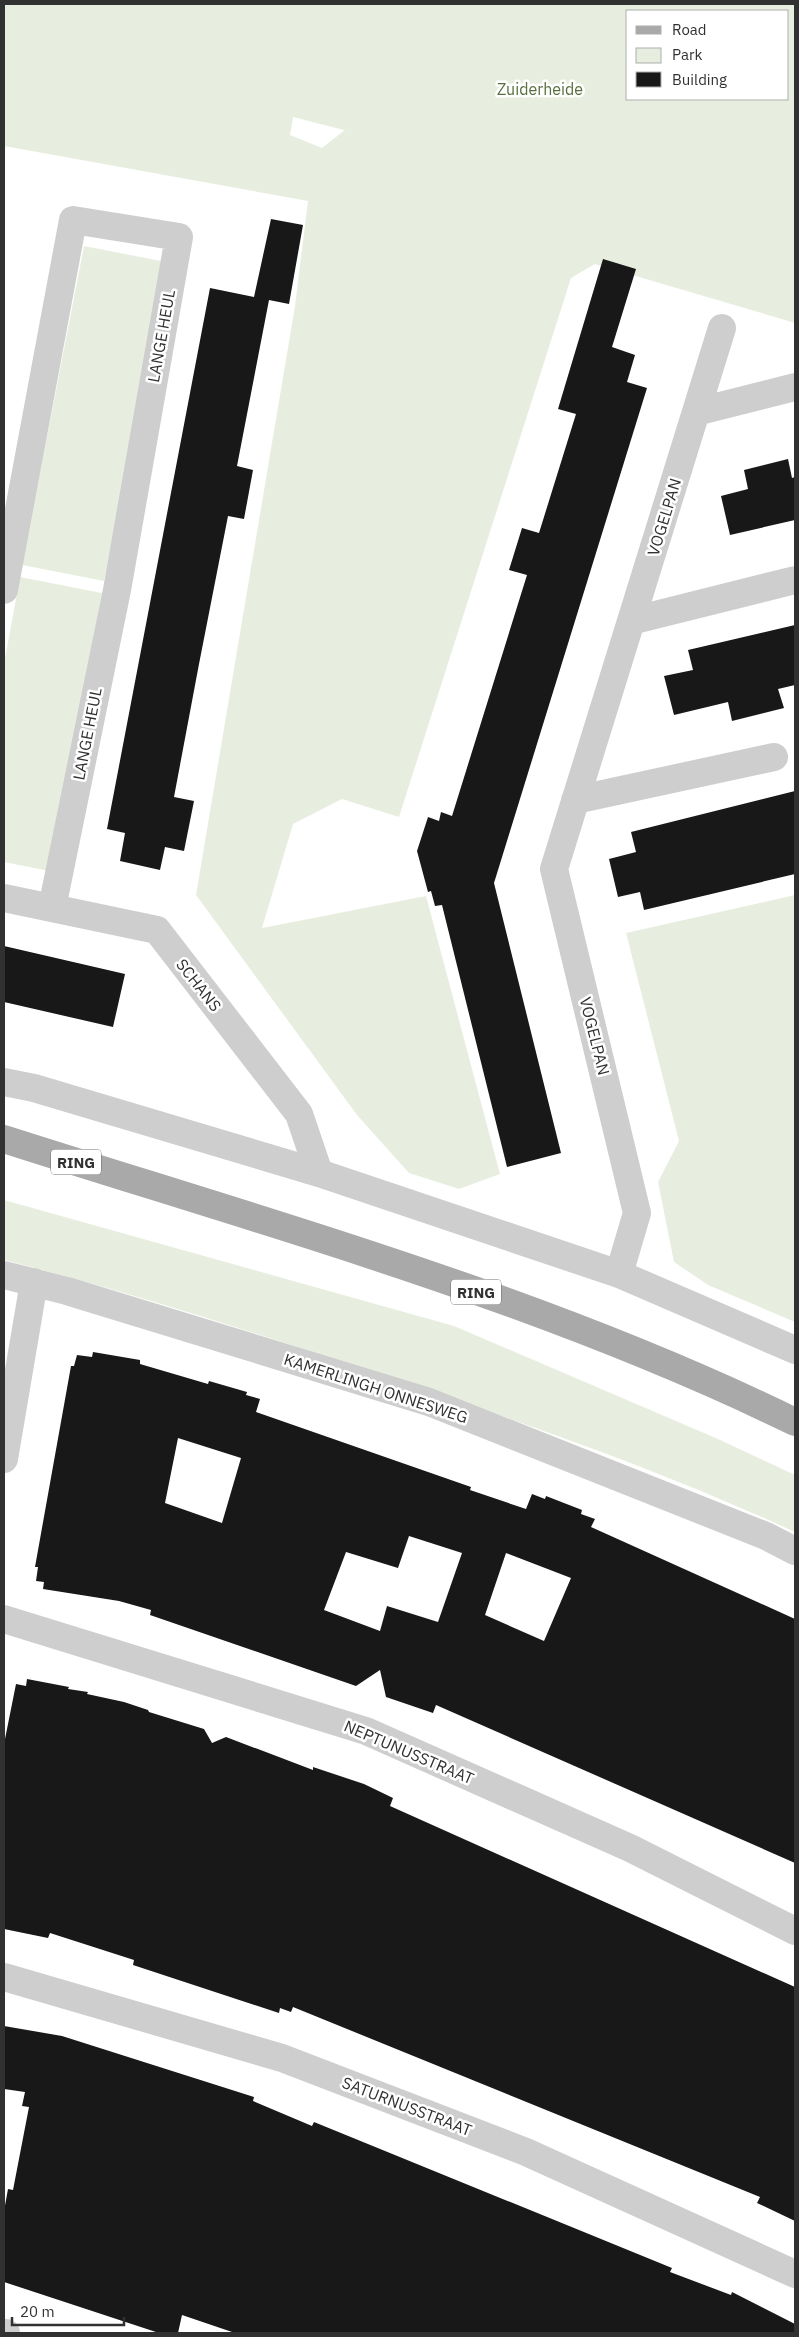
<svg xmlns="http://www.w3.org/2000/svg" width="799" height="2337" viewBox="0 0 799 2337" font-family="'IBM Plex Sans',sans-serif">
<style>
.green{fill:#e8eedf;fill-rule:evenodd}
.building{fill:#181818;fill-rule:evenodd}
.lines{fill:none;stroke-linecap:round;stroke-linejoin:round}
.minor{stroke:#cecece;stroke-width:28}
.primary{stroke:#a9a9a9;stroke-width:28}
.labels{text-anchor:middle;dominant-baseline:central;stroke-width:5;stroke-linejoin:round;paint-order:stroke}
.shield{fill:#fff;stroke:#6f6f6f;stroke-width:1}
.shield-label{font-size:15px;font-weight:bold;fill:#313131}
.park-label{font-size:16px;fill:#586e3d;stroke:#fff}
.street-label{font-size:16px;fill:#313131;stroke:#fff}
</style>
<rect width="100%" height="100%" fill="#fff"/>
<path class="green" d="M4 4H795V323L595 264 571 278 399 817 342 799 293 824 262 928 426 896 500 1174 459 1189 409 1173 357 1115 196 895 295 306 308 201 4 146ZM628 11H788V99H628ZM293 117 344 130H345L322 148 290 135Z
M84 246 166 262 104 581 22 565Z
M20 577 102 593 49 871 4 862V664Z
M795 895V1322L708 1285 674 1262 658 1182 679 1141 626 933Z
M4 1200 454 1326 718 1439 795 1475V1532C656 1468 511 1418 366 1370 247 1330 126 1291 4 1260Z"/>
<path class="building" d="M271 219 303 225 289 304 269 300 237 466 253 470 244 519 228 516 199 664 174 797 194 801 184 851 165 847 160 870 120 861 125 833 107 829 210 288 254 297Z
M603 259 636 269 612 347 635 355 627 382 647 388 494 883 561 1153 507 1167 442 905 435 906 431 891 428 892 417 851 428 817 439 821 441 812 452 816 527 575 509 570 522 528 539 533 576 414 558 409Z
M788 459 792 478 795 477V520L730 535 721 496 748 489 744 470Z
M795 625V685L778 689 784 708 732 721 728 702 674 715 664 676 693 670 688 650Z
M795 791V874L644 910 640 892 618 897 609 859 636 852 631 832Z
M4 946 125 974 113 1027 4 1002Z
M93 1352 140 1360V1364L208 1384 209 1381 247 1392 246 1395 260 1399 256 1412 471 1487 470 1490 526 1509 532 1494 545 1499 546 1496 582 1510 581 1514 595 1519 591 1527 795 1619V1863L436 1705 433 1713 386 1697 380 1670 356 1686 150 1615 151 1610 119 1601 43 1589 44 1582 36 1581 38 1567H35L71 1366H74L77 1355 92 1357ZM178 1438 241 1458 222 1523 165 1503ZM409 1536 462 1553 438 1622 387 1606 380 1631 324 1610 346 1552 398 1568ZM506 1553 571 1578 544 1641 485 1615Z
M27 1679 69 1687 68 1689 88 1692 87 1694 124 1702 148 1710 149 1712 204 1729 212 1743 226 1737 313 1770V1767L364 1784 393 1798 390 1806 795 1987V2221L757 2203 760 2197 293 2007 291 2012 280 2008 279 2013 133 1965 134 1960 50 1933 48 1938 4 1929V1744L16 1684 26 1686Z
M4 2026 62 2036 254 2097 253 2101 312 2126 314 2122 672 2268 670 2272 731 2295 732 2292 795 2324V2333H235L182 2315 178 2333H159L4 2282V2211L8 2189 13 2190 29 2107 22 2106 25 2092 4 2089Z"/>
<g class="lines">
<path class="minor" d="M696 412 795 387
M4 590 73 220 179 237 117 590 52 908
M631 621 795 580
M575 800 774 757
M4 898 157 930 299 1114 319 1173
M4 1082 34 1088 319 1173 619 1274 795 1350
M619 1274 637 1213 554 869 722 328
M4 1275 67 1291 429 1402 766 1536 795 1551
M4 1459 34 1282
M4 1619 366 1731 630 1848 795 1931
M4 1977 282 2058 526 2152 795 2274
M4 2333H6"/>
<path class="primary" d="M4 1139C270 1224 543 1299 795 1422"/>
</g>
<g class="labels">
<g class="shield">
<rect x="51" y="1149.5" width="50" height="25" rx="4"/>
<rect x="451" y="1279.5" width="50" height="25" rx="4"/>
</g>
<g class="shield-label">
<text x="76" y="1162">RING</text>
<text x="476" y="1292">RING</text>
</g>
<g class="park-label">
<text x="540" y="89">Zuiderheide</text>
</g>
<g class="street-label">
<text transform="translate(161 336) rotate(-80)">LANGE HEUL</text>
<text transform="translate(664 517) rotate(-73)">VOGELPAN</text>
<text transform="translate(87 734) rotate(-79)">LANGE HEUL</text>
<text transform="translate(199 985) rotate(52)">SCHANS</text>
<text transform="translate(595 1036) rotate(76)">VOGELPAN</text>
<text transform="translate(376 1388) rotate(18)">KAMERLINGH ONNESWEG</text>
<text transform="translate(409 1752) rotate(23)">NEPTUNUSSTRAAT</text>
<text transform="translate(407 2106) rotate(21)">SATURNUSSTRAAT</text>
</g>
</g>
<rect width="799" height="2337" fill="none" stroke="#313131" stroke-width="10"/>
<rect x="626" y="10" width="162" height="90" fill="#ffffff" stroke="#adadad"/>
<rect x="636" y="26" width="25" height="8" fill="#a9a9a9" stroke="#adadad"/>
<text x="672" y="35" font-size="15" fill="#313131">Road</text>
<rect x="636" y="48" width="25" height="15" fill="#e8eedf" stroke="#adadad"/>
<text x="672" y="60" font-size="15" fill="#313131">Park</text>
<rect x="636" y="72" width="25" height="15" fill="#181818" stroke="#adadad"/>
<text x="672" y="85" font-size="15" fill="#313131">Building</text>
<path d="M12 2317v8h112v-8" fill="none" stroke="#313131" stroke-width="2.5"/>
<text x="20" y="2317" font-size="15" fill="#313131" stroke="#ffffff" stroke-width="4" paint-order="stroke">20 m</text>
</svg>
